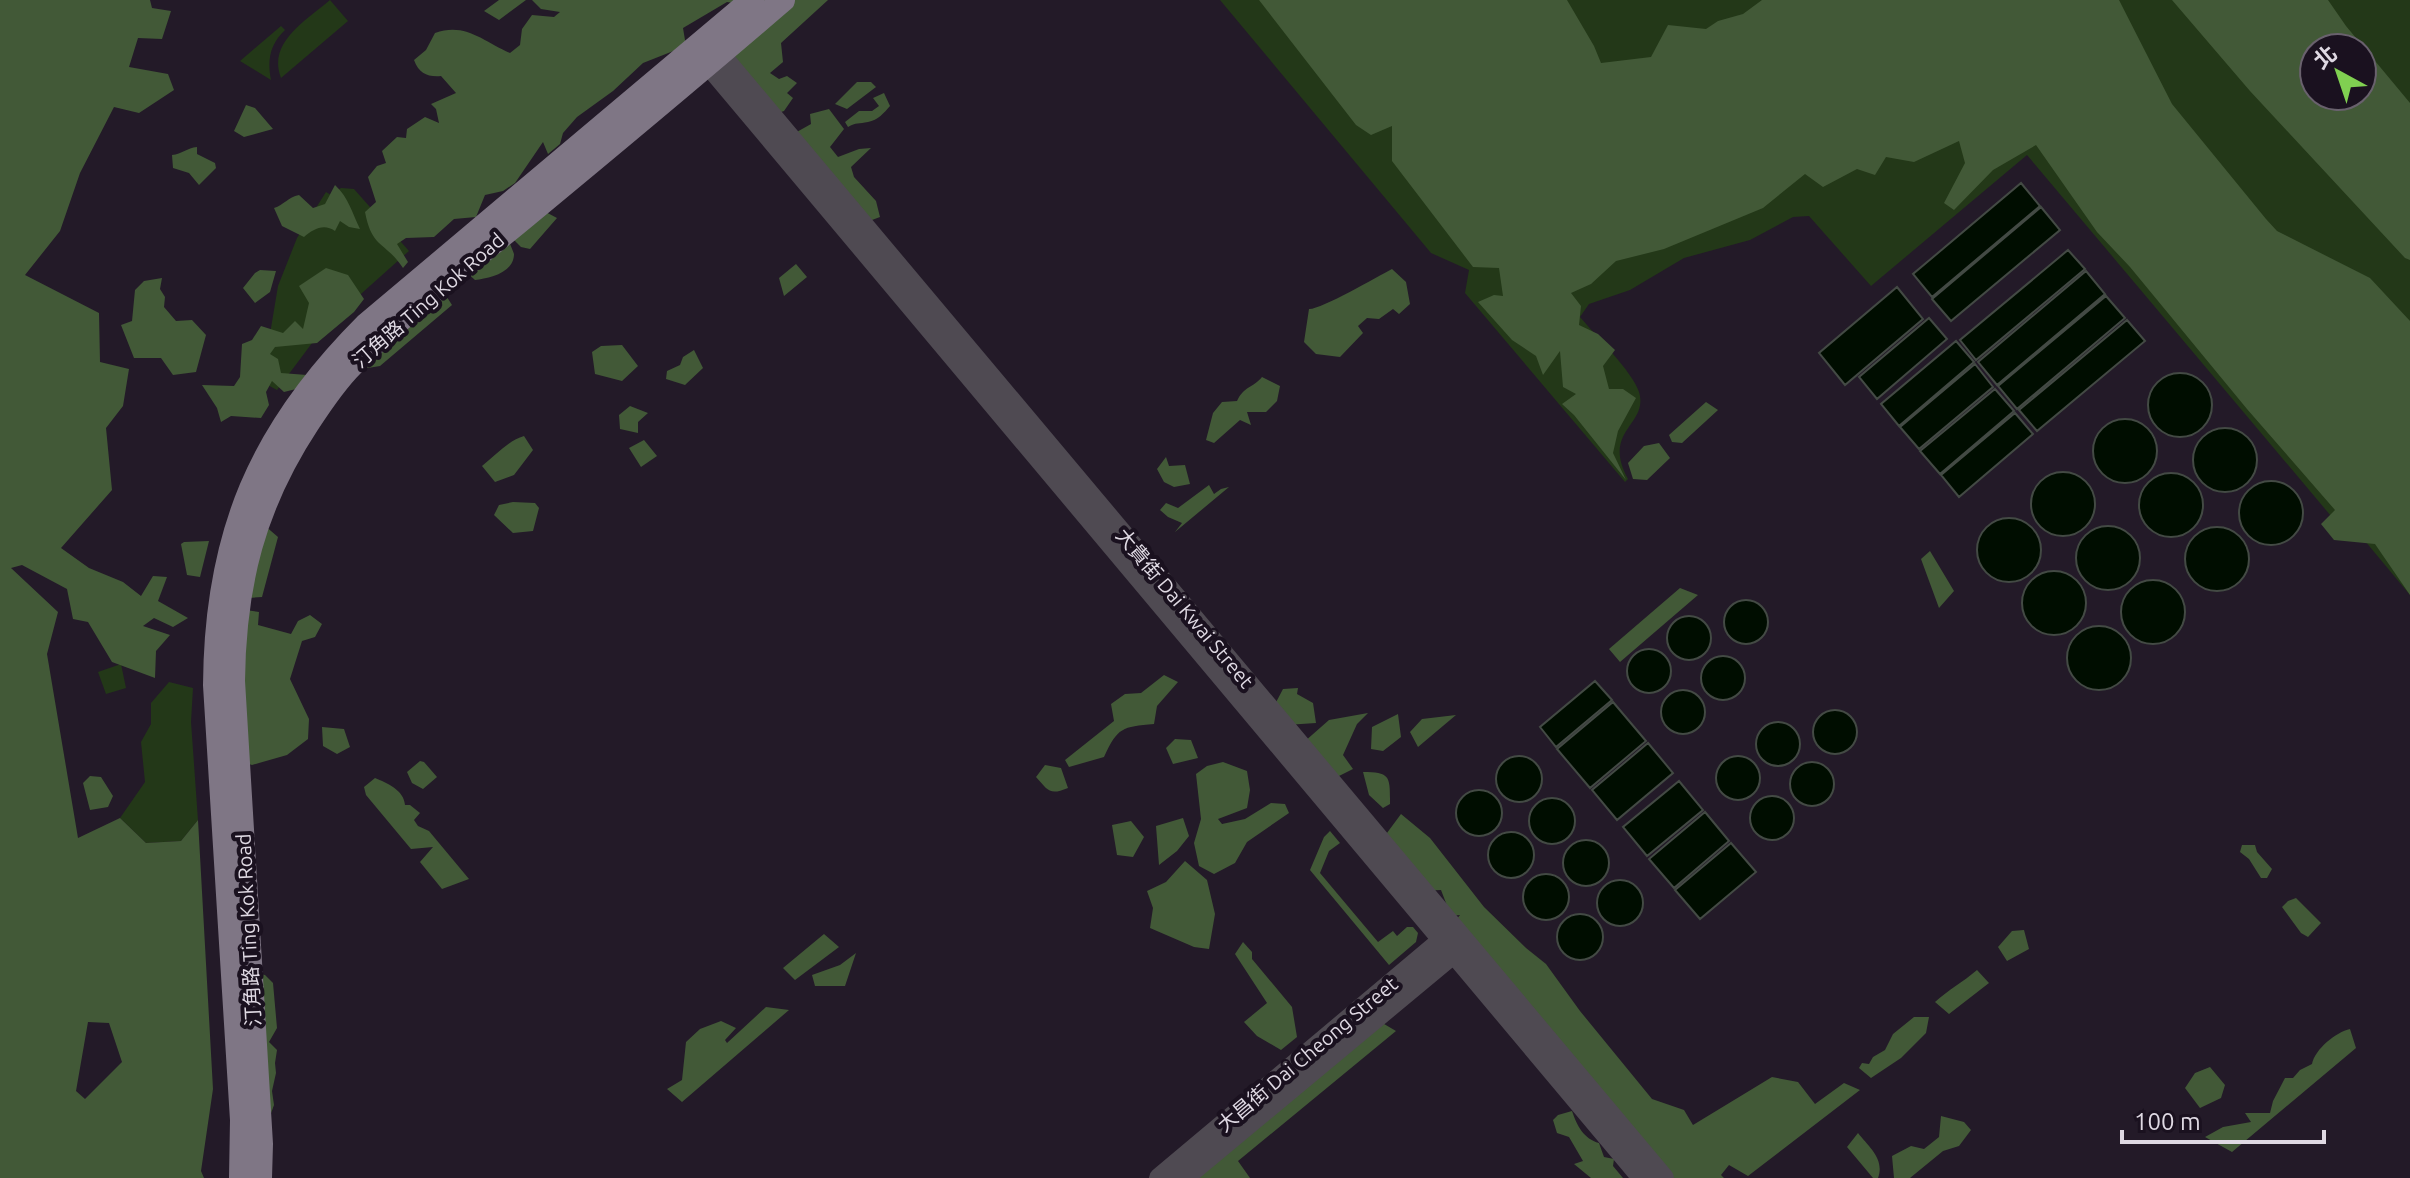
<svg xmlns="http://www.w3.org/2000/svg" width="2410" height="1178" viewBox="0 0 2410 1178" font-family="Ubuntu,'Noto Sans TC',sans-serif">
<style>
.green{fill:#233818;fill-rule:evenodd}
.forest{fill:#425937;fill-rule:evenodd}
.water{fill:#000d00;stroke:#434a44;stroke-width:2}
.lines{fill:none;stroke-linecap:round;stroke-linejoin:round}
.minor{stroke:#4f4a52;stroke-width:20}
.major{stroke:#7f7685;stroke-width:24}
.labels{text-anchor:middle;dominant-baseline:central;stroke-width:8;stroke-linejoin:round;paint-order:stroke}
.street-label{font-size:20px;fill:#dfd9e3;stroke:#1a111f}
</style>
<rect width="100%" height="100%" fill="#231a28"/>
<path class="green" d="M330 0 348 21 281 78C267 42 307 20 330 0Z
M1220 0H2410V595L2360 535 2352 541 2027 155 1871 286 1809 216 1793 217 1750 240 1684 258 1630 290 1589 304 1580 317C1595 335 1633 372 1639 392 1649 425 1601 430 1628 479L1625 482 1465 293 1469 270 1431 253ZM2314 48H2362V96H2314Z
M281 26 285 30C270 44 267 60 271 80L240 61Z
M341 188 354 189 409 251 324 327 277 390 262 382 278 286 297 238 326 192 331 195Z
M121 664 126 688 106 694 98 672Z
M169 682 193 688 191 722 198 820 181 841 146 843 120 818 145 782 141 742 151 724V703Z"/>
<path class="forest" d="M0 0H150L152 8 171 11 162 39 138 38 129 67 168 74 174 90 139 113 114 107 80 173 60 231 25 275 99 313 100 362 129 369 123 406 106 428 112 490 61 548 89 568 123 582 141 596 153 576 167 577 158 601 188 618 173 627 154 618 143 626 170 635 156 651 155 678 112 662 88 622 73 619 67 589 22 565 11 568 58 612 47 654 78 838 120 818 146 843 181 841 198 820 213 1089 201 1171 204 1178H0ZM88 1022 109 1023 122 1062 85 1099 76 1091Z
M499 0H526L499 20 484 11Z
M532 0H740V4L727 2 683 28 686 46 643 63 613 91 577 117 563 133 560 144 548 154 543 142 515 183 503 191 485 195 476 217 454 219 434 237 406 238 397 244 408 262 403 268C385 241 372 249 365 212L376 202 368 177 377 166 386 163 382 151 397 137 406 138 407 129 425 117 439 123 436 109 431 104 456 93 441 76C428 77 419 74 414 60L426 50 435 33C465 22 483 41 510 53L520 45 522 29 532 15 554 17 560 12 541 9Z
M761 0H828L781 43 783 62 770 73 779 79 787 76 797 83 787 93 793 98 784 111 769 116 717 47Z
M1259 0H1567L1594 46 1601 63 1651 57 1668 25 1706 29 1718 21 1743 14 1762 0H2119L2172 104 2266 219 2277 231 2370 278 2410 321V595L2375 544 2334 540 2321 524 2335 510 2247 409 2130 267 2097 232 2036 145 1993 170 1954 210 1944 203 1965 163 1959 141 1914 162 1886 157 1875 175 1857 169 1823 187 1805 174 1763 208 1664 249 1616 261 1591 284 1571 293 1581 306 1579 325 1598 334 1615 350 1603 366 1609 389H1623L1636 398 1618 431 1613 453 1626 480 1574 415 1562 404 1576 394 1563 387 1560 351 1543 375 1536 356 1512 340 1478 302 1494 295 1503 296 1499 268 1473 267 1392 161V126L1371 135 1356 125Z
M2172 0H2328L2346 26 2410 103V260L2405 258 2250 91ZM2314 48H2362V96H2314Z
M857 82H871L876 87 847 109 835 104Z
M884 93 890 106C884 113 878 120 868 122 859 124 856 122 848 127L845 122 859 111H872L879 106 873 98Z
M246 105 255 108 273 129 244 137 234 131Z
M829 109 844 129 830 147 838 157 859 149 871 148 851 167 854 177 876 201 880 217 864 223 795 133 811 124 810 114Z
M197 147V154L215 163 216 168 199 185 189 173 173 168 172 155C182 154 187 148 197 147Z
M335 185C349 198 352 213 360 229L349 227 340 221 335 231C324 223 313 229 304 237L282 226 274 208C284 205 288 197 299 195L313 208 325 204Z
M540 209 557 218 530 249 521 247 512 238Z
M509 241C509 242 514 253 514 254 514 273 489 278 475 280L466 272Z
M796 264 807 277 784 296 779 278Z
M326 268 348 275 364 299 354 312 317 343 275 347 270 354 278 359 281 373 307 375 296 389 284 392 272 381 266 392 269 405 261 418 231 416 221 422 217 408 202 385 234 386 240 377 242 344 252 340 261 326 283 333 295 321 303 329 309 303 299 286Z
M1392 269 1406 282 1410 304 1399 314 1393 309 1379 319 1367 318 1358 326 1363 333 1340 357 1316 354 1304 342 1309 309C1320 310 1377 277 1392 269Z
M260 270 276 271 270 292 255 303 243 288 255 273Z
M162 278 160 289 165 297 164 307 176 321 192 320 206 335 196 372 173 375 161 358H134L121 325 132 321 135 290 144 281Z
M445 294 452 305 380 366 368 368 353 359Z
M622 345 638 366 622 381 595 374 592 352 601 346Z
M694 350 703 368 685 385 666 379 667 371 680 365 683 357Z
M1262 377 1280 386 1277 401 1266 412H1247L1251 425 1240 420 1214 443 1206 440 1213 413 1222 402 1237 401C1244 386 1253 388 1262 377Z
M1706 402 1718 410 1682 443 1672 442 1669 435Z
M630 406 648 413 638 422V433L620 429 619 415Z
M524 436 533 450 514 475 495 482 482 466C495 456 509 440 524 436Z
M644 440 657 456 641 467 629 448Z
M1659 443 1670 458 1647 480 1633 479 1628 463 1644 446Z
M1166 457 1169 466 1185 465 1190 484 1174 487 1164 482 1157 469Z
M1209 485 1214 494 1221 489 1229 487 1175 532 1182 523 1168 517 1160 510 1166 503 1178 508Z
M513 502 535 503 539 508 533 531 513 533 494 515 499 505Z
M264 525 278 537 262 597 248 598Z
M209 541 200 577 187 575 181 544 184 542Z
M1930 551 1954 591 1939 608 1921 559Z
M1680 588 1698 595 1620 662 1609 649Z
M246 610 259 612 258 625 291 634 298 621 310 615 322 624 315 637 302 641 290 679 309 719 308 739 287 755 252 765 229 757Z
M1164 675 1178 682 1157 706 1154 724C1122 727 1118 727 1104 757L1069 767 1065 760 1114 721 1111 704 1125 694 1141 693Z
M1298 688 1297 694 1313 703 1316 723 1286 725 1272 710 1283 689Z
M1368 713 1357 724 1343 755 1353 769 1337 777 1304 742 1329 720Z
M1398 714 1401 737 1383 751 1371 749 1372 727Z
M1456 715 1418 747 1410 732 1422 719Z
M322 727 344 729 350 747 337 754 323 746Z
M1175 739 1191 740 1198 758 1173 764 1166 748Z
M420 761 424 762 437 777 423 789 412 783 407 772Z
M1223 762 1247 771 1250 790 1247 808 1218 819 1222 824 1245 819 1271 803 1285 804 1289 813 1247 842 1235 863 1214 874 1199 866 1194 843 1201 819 1196 774 1207 766Z
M1045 765 1061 768 1068 788C1049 796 1048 790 1036 777Z
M1363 772C1391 772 1390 777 1390 804L1383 808 1369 795Z
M90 776 101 777 113 796 108 807 90 810 83 783Z
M375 778C387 783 404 790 405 805H410L420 813 414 820 418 826 429 831 469 879 442 889 420 862 433 847 411 849 366 795 364 787Z
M1401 814 1430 838 1484 907 1526 948 1546 964 1580 1011 1652 1099 1684 1110 1693 1125 1772 1077 1798 1082 1815 1104 1844 1083 1860 1090 1748 1176 1729 1165 1721 1175 1724 1178H1644L1450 927 1460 915 1451 916 1441 890 1419 891 1384 837Z
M1183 818 1189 836 1177 851 1159 865 1156 826Z
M1131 821 1144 837 1133 857 1117 855 1112 825Z
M1330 831 1340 843 1329 851 1320 873 1378 942 1393 931 1397 936 1407 927H1413L1418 933 1416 942 1389 965 1310 870 1324 837Z
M2242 845H2255L2257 852 2272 869 2267 878H2261L2249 859 2240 852Z
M1185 861 1207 880 1215 914 1209 949 1194 947 1150 928 1153 908 1147 891 1166 882Z
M2296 898 2321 923 2308 937 2301 933 2282 907 2288 901Z
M2024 930 2029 949 2007 961 1998 947 2012 931Z
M824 934 839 947 795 980 783 968Z
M1243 942 1252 952V959L1292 1007 1297 1037 1281 1050 1257 1036 1244 1022 1267 1003 1235 954Z
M856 953 845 986H815L812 975 840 965Z
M1977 970 1989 983 1949 1014 1935 1002C1948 990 1963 982 1977 970Z
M253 972 265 975 273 983 277 1028 269 1042 277 1050 275 1063 276 1073 272 1091 274 1105 266 1127Z
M766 1007 789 1010 682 1102 667 1089 682 1080 686 1042 700 1029 721 1021 736 1028 725 1040 727 1043Z
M1914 1017H1929L1926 1033 1901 1058 1871 1078 1859 1068 1862 1063 1869 1064 1873 1057 1885 1050 1893 1034Z
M1379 1021 1396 1031 1238 1161 1250 1178H1177Z
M2350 1029 2356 1048 2232 1152 2205 1137 2223 1127 2251 1122 2245 1113H2270L2273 1101 2285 1078H2293L2300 1070 2312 1064C2315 1049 2336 1032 2350 1029Z
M2210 1067 2225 1085 2221 1098 2200 1108 2185 1088 2195 1073Z
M1572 1111C1577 1126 1584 1139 1599 1143L1604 1157 1614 1159 1613 1166 1623 1178H1591L1574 1164 1583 1161 1569 1137 1557 1133 1553 1120 1558 1115Z
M1941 1116 1964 1122 1971 1130 1959 1146 1943 1151 1910 1178H1894L1892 1156 1911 1146 1924 1149 1939 1137Z
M1858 1133C1869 1147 1885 1159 1878 1178H1873L1847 1147Z"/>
<path class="water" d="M2021 183 2040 206 1932 297 1913 274Z
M2041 207 2060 230 1951 321 1932 299Z
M2068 250 2085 269 1976 360 1960 340Z
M2086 271 2105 294 1997 385 1978 362Z
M1897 287 1923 319 1845 385 1819 353Z
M2106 296 2125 318 2017 409 1998 386Z
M1929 318 1947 339 1877 399 1859 377Z
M2127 320 2145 341 2037 431 2019 410Z
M1956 341 1974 362 1899 426 1881 404Z
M1975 364 1993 387 1919 449 1900 427Z
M2148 405a32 32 0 1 1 64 0a32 32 0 1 1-64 0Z
M1995 389 2014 411 1940 474 1920 451Z
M2015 413 2033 434 1959 497 1941 475Z
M2093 451a32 32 0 1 1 64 0a32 32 0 1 1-64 0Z
M2193 460a32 32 0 1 1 64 0a32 32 0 1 1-64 0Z
M2031 504a32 32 0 1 1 64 0a32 32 0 1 1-64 0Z
M2139 505a32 32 0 1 1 64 0a32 32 0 1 1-64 0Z
M2239 513a32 32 0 1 1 64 0a32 32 0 1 1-64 0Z
M1977 550a32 32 0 1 1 64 0a32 32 0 1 1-64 0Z
M2076 558a32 32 0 1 1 64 0a32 32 0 1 1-64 0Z
M2185 559a32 32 0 1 1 64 0a32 32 0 1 1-64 0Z
M2022 603a32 32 0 1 1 64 0a32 32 0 1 1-64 0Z
M2121 612a32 32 0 1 1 64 0a32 32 0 1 1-64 0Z
M1724 622a22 22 0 1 1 44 0a22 22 0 1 1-44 0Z
M1667 638a22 22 0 1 1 44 0a22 22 0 1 1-44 0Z
M2067 658a32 32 0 1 1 64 0a32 32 0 1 1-64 0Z
M1627 671a22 22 0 1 1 44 0a22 22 0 1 1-44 0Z
M1701 678a22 22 0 1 1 44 0a22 22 0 1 1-44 0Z
M1595 681 1612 700 1556 747 1540 727Z
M1661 712a22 22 0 1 1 44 0a22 22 0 1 1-44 0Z
M1613 702 1646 741 1590 788 1557 749Z
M1813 732a22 22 0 1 1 44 0a22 22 0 1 1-44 0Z
M1756 744a22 22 0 1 1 44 0a22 22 0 1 1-44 0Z
M1648 743 1673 773 1617 820 1592 790Z
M1716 778a22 22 0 1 1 44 0a22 22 0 1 1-44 0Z
M1496 779a23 23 0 1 1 46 0a23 23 0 1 1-46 0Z
M1790 784a22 22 0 1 1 44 0a22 22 0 1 1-44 0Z
M1679 781 1703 810 1647 856 1623 827Z
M1456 813a23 23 0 1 1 46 0a23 23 0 1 1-46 0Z
M1750 818a22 22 0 1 1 44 0a22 22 0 1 1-44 0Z
M1529 821a23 23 0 1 1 46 0a23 23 0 1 1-46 0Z
M1705 812 1729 841 1674 888 1649 859Z
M1488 855a23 23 0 1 1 46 0a23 23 0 1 1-46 0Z
M1563 863a23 23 0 1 1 46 0a23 23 0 1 1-46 0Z
M1731 843 1756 872 1700 919 1675 890Z
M1523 897a23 23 0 1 1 46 0a23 23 0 1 1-46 0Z
M1597 903a23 23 0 1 1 46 0a23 23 0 1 1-46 0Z
M1557 937a23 23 0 1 1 46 0a23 23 0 1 1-46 0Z"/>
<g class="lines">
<path class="minor" d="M710 42 1664 1178
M700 55 1642 1178
M1159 1178 1453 931
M1184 1178 1464 945"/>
<path class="major" d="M241 1178 242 1120 215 685C216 535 260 431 366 325L752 0
M260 1178 261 1144 233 681C234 583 254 505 308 423 321 403 335 382 352 365 406 310 468 264 527 215 613 144 698 73 783 0"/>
</g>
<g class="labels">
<g class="street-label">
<text transform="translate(428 300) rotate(-41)">汀角路 Ting Kok Road</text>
<text transform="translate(1185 608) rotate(50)">大貴街 Dai Kwai Street</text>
<text transform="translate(248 930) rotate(-93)">汀角路 Ting Kok Road</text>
<text transform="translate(1307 1054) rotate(-40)">大昌街 Dai Cheong Street</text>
</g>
</g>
<g transform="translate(2338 72) rotate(320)"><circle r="38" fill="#1a111f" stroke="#69616d" stroke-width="2"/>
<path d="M0-6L14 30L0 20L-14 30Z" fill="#80d051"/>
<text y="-12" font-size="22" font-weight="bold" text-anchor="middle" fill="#dfd9e3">北</text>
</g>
<path d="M2122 1130v12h202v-12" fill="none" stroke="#dfd9e3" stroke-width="4"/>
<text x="2134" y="1130" font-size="24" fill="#dfd9e3" stroke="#1a111f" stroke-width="6" paint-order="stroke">100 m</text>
</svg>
